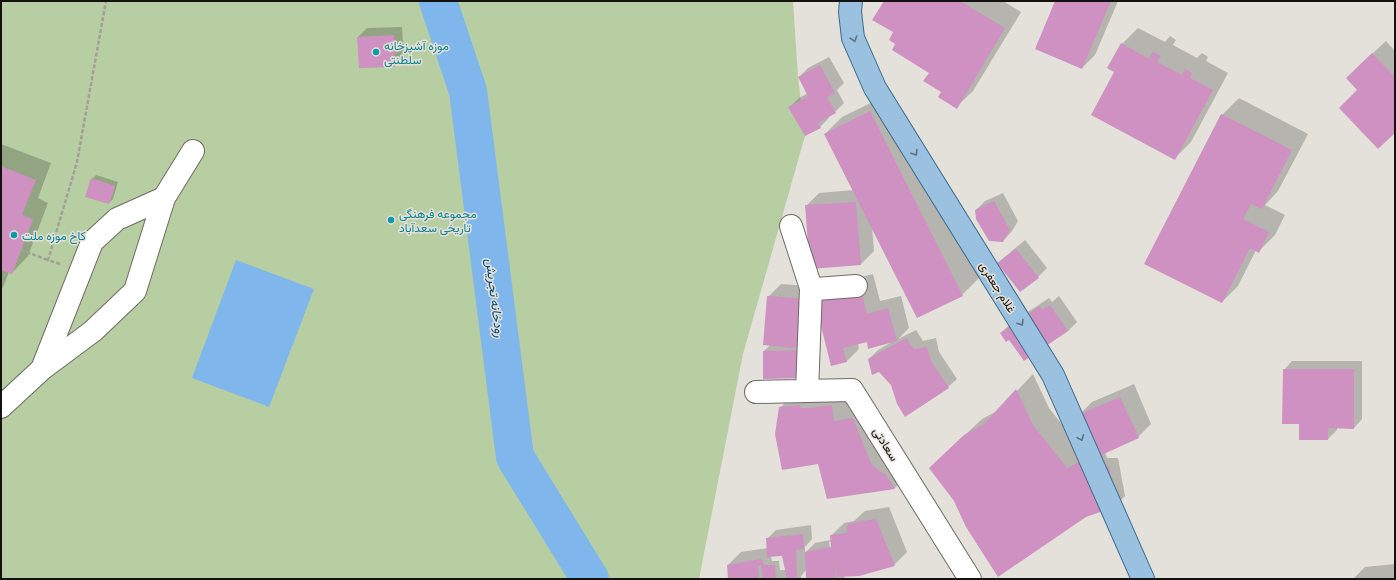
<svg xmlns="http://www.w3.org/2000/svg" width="1396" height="580" viewBox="0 0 1396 580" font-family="'IBM Plex Serif',Vazirmatn,serif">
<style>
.green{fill:#b7cea3}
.water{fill:#7fb6ec}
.shadow{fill:#0003;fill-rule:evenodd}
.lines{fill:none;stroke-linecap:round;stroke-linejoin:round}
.river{stroke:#7fb6ec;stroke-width:38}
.building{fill:#ce91c1}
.minor-casing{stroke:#6d6b65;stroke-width:24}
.major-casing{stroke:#3f698a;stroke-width:24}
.path{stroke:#a29f9a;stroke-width:2.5;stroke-dasharray:4 2;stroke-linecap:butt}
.minor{stroke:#fff;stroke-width:22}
.major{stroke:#9ac1e0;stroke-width:22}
.oneway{stroke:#5d7282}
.culture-dot{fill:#0f9aa8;stroke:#e4e1da;stroke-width:1.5}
.labels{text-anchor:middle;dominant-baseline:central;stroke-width:3;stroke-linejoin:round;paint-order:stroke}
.culture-label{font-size:12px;fill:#0d838f;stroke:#e4e1da;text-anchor:start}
.street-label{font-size:12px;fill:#131210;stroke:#e4e1da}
.water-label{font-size:13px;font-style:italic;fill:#094879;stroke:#e4e1da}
</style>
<rect width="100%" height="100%" fill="#e4e1da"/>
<path class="green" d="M1 1H793L798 77 805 136 743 354 699 579H1Z"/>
<path class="water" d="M236 260 314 289 269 407 192 378Z"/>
<path class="shadow" d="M885 1H1003L1021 12 973 91 956 107 942 91 930 72 897 44Z
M1057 1H1118L1095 55 1082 68Z
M402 27 404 57 395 66 358 37 367 28Z
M1138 28 1165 42 1170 36 1176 40 1173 45 1197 58 1202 53 1208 57 1206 61 1228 73 1191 142 1175 158 1115 72 1122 44Z
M1386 41 1395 51V132L1358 90 1360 65Z
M829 57 844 83 837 90 844 103 835 112 828 116 829 118 820 127 790 107 799 98 808 93 799 77 808 68Z
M887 95 979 278 962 295 872 226 874 251 861 264 806 206 819 193 854 190 825 134 842 117Z
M1239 98 1308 134 1278 191 1265 205 1285 215 1275 235 1258 252 1256 250 1238 286 1222 302V115Z
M1 144 51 163 38 198 48 203 28 256 12 273 9 272 3 287 1 290Z
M96 175 118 182 113 199 109 203 92 179Z
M1003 193 1018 221 1012 231 1003 241 976 210 985 201Z
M1025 240 1047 268 1038 277 998 263 1007 255Z
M873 274 880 301 901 296 909 328 898 339 916 330 923 341 936 338 939 352 957 379 948 387 891 385 869 359 878 350 892 342 867 341 858 343 859 349 846 362 819 313 811 368 764 351 770 345 768 297 781 284 821 287Z
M1059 296 1077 322 1068 331 1024 360 1010 339 1001 333 1010 324 1049 298 1052 302Z
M1292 361H1362V419L1354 428 1337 427V430L1328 439H1300V423L1284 370Z
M1033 374 1049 408 1083 451 1079 415 1092 402 1134 384 1151 424 1138 437 1105 452 1107 458H1118L1125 496 1116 505 947 452 982 419 999 410Z
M848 389 911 472 895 488 827 498 819 463 780 408 797 391Z
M889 507 907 552 894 565 844 576 845 579H807L806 570 801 576V579H729L728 565 741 552 768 548 767 539 776 530 811 525 812 539 805 547V553L815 543 831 540V536L844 523 854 521 865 511ZM831 541V555L829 542ZM783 554 786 570H780L779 561H772L771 556Z
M1395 564V579H1353L1365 567Z"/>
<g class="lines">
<path class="river" d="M438 1 468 91 515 457 590 579"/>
</g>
<path class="building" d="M884 1H960L1005 28 957 109 938 97 941 92 923 81 929 73 892 50 895 44 889 40 893 32 872 20Z
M1055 1H1111L1082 69 1035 49Z
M394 35 395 67 359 68 357 37Z
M1121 43 1149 59 1153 52 1161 56 1157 62 1182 75 1185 69 1192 73 1190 78 1213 90 1175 160 1091 115 1114 72 1107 68Z
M1372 53 1395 77V133L1378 149 1339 108 1357 90 1346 78Z
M820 65 835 93 827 97 836 113 818 123 821 128 805 136 788 107 808 96 798 77Z
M870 111 963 296 917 318 824 134Z
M1221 114 1292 150 1262 209 1251 204 1243 219 1269 232 1259 253 1250 248 1222 303 1144 264Z
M1 166 36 180 22 215 33 219 12 274 1 270Z
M91 178 115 186 109 204 85 197Z
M994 201 1010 230 1003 242 989 241 976 219 975 210Z
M856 202 861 265 810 269 805 205Z
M1016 249 1039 278 1020 292 997 263Z
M860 286 867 314 888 308 897 341 868 349 867 342 843 348 847 362 831 366 814 298Z
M767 296 808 299 804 349 763 345Z
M1050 305 1068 331 1024 361 1009 340 1006 342 1000 333 1040 306 1042 310Z
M906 338 914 349 927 347 931 361 949 388 905 417 897 404 891 385 879 372 872 375 868 359Z
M802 350 803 378 763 379V351Z
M1283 369H1354V429L1328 428V440H1299V424H1282Z
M1016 389 1033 425 1067 468 1093 455 1099 466 1109 467 1117 506 1086 517 998 577 966 527 954 501 929 468 964 435 984 424Z
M1120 397 1139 438 1097 457 1078 415Z
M800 405 801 408H809L832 405 834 421 853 418 871 463 878 470 886 475 895 489 827 499 818 464 782 470 775 434 779 407Z
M876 519 895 566 859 576 837 577 835 566 836 579H806L805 552 831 547 830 535 847 533 846 527 850 523Z
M803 534 804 549 796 550 797 579H787L782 556 767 557 766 538Z
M762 559 764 565H775L776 578 763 579 761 565 758 566 759 579H728L727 565Z"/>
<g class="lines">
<g class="minor-casing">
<path id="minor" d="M791 226 811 288 807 391
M811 288 816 289 856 286
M42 369 93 331 135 291 164 198 193 151
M756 392 852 390 970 579
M1 407 42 369 92 242 117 219 164 198"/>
</g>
<g class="major-casing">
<path id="major" d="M851 1 850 12 853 38 875 88 1053 375 1143 579"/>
</g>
<path class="path" d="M21 250 48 260
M60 264 48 260 77 162 106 1"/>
<use href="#minor" class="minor"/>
<use href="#major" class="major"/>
</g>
<defs><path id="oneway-chevron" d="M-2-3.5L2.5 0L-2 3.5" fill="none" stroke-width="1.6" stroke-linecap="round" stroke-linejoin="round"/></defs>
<g class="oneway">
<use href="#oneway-chevron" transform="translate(854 39) rotate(73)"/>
<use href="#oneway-chevron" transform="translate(915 153) rotate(58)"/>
<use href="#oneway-chevron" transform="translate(1021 323) rotate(58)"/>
<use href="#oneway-chevron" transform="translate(1081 438) rotate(66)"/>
</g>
<g class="culture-dot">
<circle cx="376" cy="52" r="4"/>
<circle cx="391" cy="220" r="4"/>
<circle cx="14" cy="235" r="4"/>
</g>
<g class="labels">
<g class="culture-label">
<text x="384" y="45">موزه آشپزخانه<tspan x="384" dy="14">سلطنتی</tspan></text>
<text x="399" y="213">مجموعه فرهنگی<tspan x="399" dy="14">تاریخی سعدآباد</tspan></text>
<text x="22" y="235">کاخ موزه ملت</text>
</g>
<g class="street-label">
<text transform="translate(998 287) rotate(58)">غلام جعفری</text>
<text transform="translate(886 444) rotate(58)">سعادتی</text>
</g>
<g class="water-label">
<text transform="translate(495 298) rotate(83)">رودخانه تجریش</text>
</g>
</g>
<rect width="1396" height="580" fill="none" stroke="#131210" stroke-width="4"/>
</svg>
